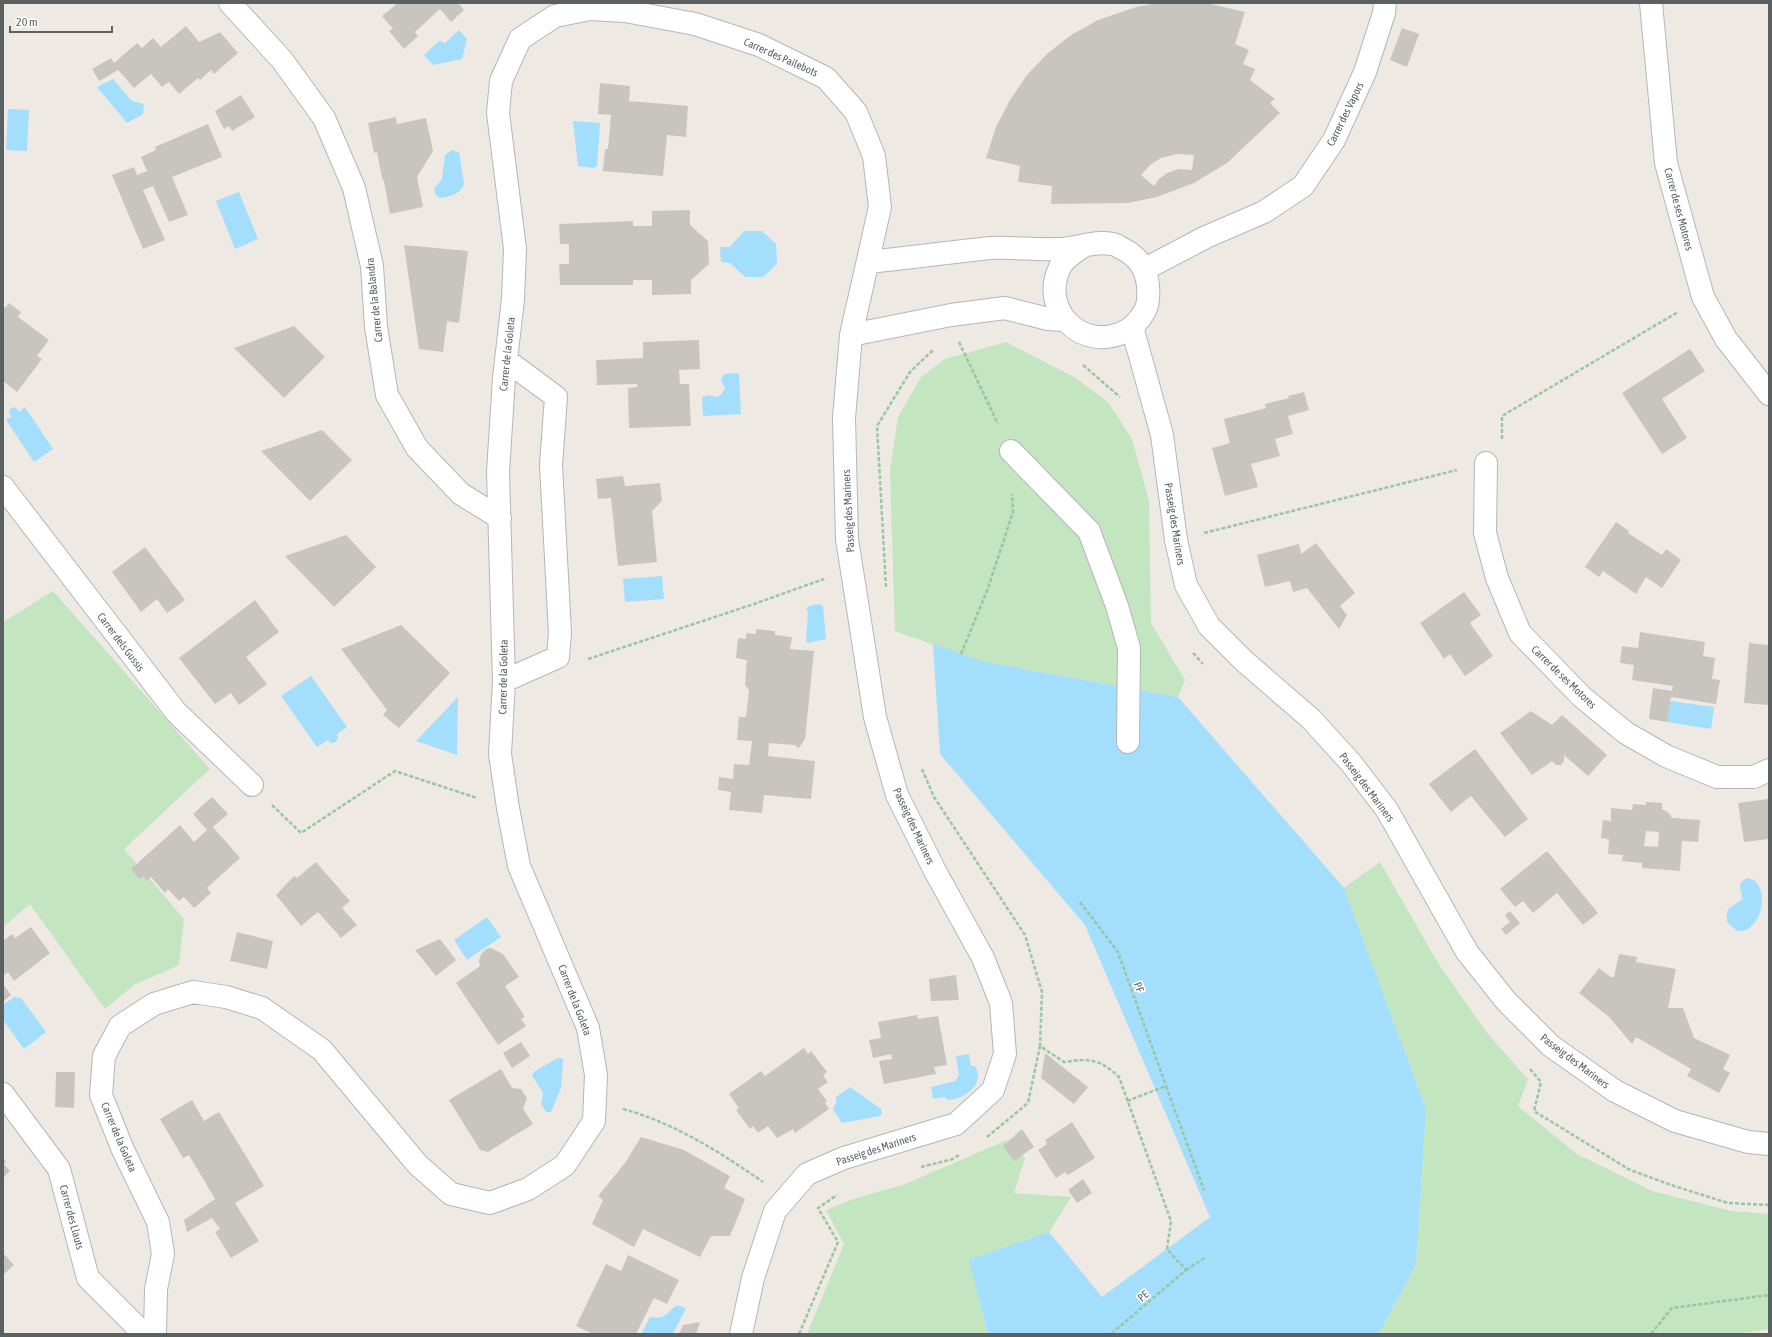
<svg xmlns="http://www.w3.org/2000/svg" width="1772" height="1337" viewBox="0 0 1772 1337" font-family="'Asap Condensed',sans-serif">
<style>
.green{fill:#c3e5c0}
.water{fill:#a3defd}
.building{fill:#c8c5c0;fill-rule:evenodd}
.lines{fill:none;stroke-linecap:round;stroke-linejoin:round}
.minor-casing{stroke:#b3b6ba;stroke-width:24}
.path{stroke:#99c6a2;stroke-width:2.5;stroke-dasharray:4 2;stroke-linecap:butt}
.minor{stroke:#fff;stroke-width:22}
.labels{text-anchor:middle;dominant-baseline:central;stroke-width:3.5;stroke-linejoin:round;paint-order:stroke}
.street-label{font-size:11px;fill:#5b6063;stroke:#fff}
</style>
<rect width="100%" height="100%" fill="#eeeae3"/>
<path class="green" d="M1006 342 1074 377 1108 402 1132 439 1149 501 1151 623 1185 680 1178 697 980 661 895 631 890 471 898 417 921 377 945 359Z
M53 591 210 769 124 849 184 919 179 965 134 985 105 1009 30 904 3 927V622Z
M1380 862 1438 963 1487 1033 1528 1079 1518 1106 1577 1154 1652 1191 1732 1211 1769 1214V1329L1737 1334H1379L1416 1264 1426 1109 1344 888Z
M1007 1140 1025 1158 1014 1193 1071 1197 1049 1232 970 1260 988 1334H807L844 1244 826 1210 856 1198 903 1185Z"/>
<path class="water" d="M459 30 467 39 462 59 433 65 424 55 439 41 445 43Z
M113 79 132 101 144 104 143 114 127 123 97 87Z
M8 109 29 110 27 151 6 150Z
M573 121 600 123 597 166 594 168 578 166Z
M452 150 459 152 464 184C461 194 449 197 440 198L436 195 434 189 442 179 445 155Z
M239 192 258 239 235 249 216 201Z
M744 231H762L776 244 777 264 763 277H745L730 263 721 262 720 247H730Z
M739 373 741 414 703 416 702 397 709 395 717 397 721 395 725 388 721 381 724 374Z
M15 407 19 412 25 407 53 449 34 462 6 420 11 417 9 412V409Z
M662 576 664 599 625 602 623 579Z
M819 604 823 606 826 639 808 643 806 641 808 611 806 609 809 606Z
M933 644 981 661 1178 697 1344 888 1426 1109 1416 1264 1379 1334H988L969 1260 1049 1232 1102 1297 1210 1217 1085 925 940 754Z
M311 676 347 727 337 734 338 738 336 742 331 743 328 740 317 747 281 696Z
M458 697 457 755 416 741Z
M1670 701 1714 707 1711 729 1667 722Z
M1748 878C1772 882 1763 934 1737 931L1727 922C1725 905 1733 908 1742 899 1742 890 1735 883 1748 878Z
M487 917 501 937 467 960 454 940Z
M14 997 21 998 46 1032 24 1049 3 1020V1005Z
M969 1054 971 1066H975C986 1084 964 1100 947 1100L945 1097 933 1099 931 1087 955 1081 959 1075 956 1056Z
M558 1058 563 1059 561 1088 551 1112H546L541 1104 543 1093 532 1075 535 1071Z
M850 1087 881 1109 882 1114 880 1116 842 1123 833 1109 836 1103V1097Z
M677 1305 686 1308 673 1334H641L650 1317C666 1320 666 1313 677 1305Z"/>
<path class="building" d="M398 3H458L464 10 451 22 440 9 415 32 418 36 404 49 389 31 393 29 382 16Z
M1158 3H1207L1245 12 1235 44 1249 50 1243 64 1255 69 1250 80 1275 99 1270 103 1280 113 1227 163 1194 183 1157 197 1128 203 1051 204 1052 186 1018 182 1020 166 986 158 996 127 1010 100 1027 75 1048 53 1071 35 1098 20 1136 7ZM1177 154 1194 155 1192 170 1179 169 1167 173 1159 179 1154 186 1141 175 1150 165 1161 158Z
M186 26 199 42 220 32 238 53 214 74 211 70 200 80 198 78 179 94 169 82 162 87 151 74 134 88 118 70 99 81 92 69 111 58 114 63 137 43 142 48 153 38 161 47Z
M1402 28 1419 34 1407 67 1390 60Z
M600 83 630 86 629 101 688 106 686 137 667 135 663 176 603 171 605 149H608L611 115 598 114Z
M241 95 255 117 232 131 229 126 224 129 215 111Z
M396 117 397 124 426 118 433 151 417 177 423 207 390 214 384 181 382 178 377 152 374 153 368 123Z
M208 124 222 157 172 177 188 215 169 222 153 186 143 190 165 240 143 249 112 175 134 167 137 175 147 171 141 157 156 150 155 147Z
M690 210V225L708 241 709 264 691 280V294L652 295V280H633V285H560L559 264H569V244H560L559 224 633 221V226H652V211Z
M404 245 468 251 459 323 447 321 443 352 419 349Z
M9 303 21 312 18 317 49 340 37 356 42 359 17 392 3 381V306L5 308Z
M294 326 325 357 284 398 234 348Z
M699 340 700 369 679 370 680 384H689L691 426 629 428 628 388 637 387V384L597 385 596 360 643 358V342Z
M1690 349 1705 371 1662 399 1687 438 1662 454 1622 393Z
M1304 392 1309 410 1288 416 1293 434 1275 439 1280 456 1251 464 1258 487 1225 496 1212 448 1230 443 1224 419 1266 408 1265 404 1289 398 1288 396Z
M322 430 352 460 310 501 261 451Z
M623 476 625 486 660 483 662 501 652 511 657 562 618 566 611 498 598 499 596 479Z
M1616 522 1629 531 1628 533 1662 555 1666 549 1681 560 1662 588 1646 577 1636 594 1603 571 1599 577 1585 567Z
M346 535 376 567 334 607 285 556Z
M1316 543 1355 593 1340 606 1347 615 1339 629 1307 588 1293 592 1290 581 1265 587 1257 555 1299 544 1301 554Z
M145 547 185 600 167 613 157 599 141 612 112 572Z
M1464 592 1481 615 1470 623 1493 656 1465 676 1450 654 1444 659 1420 623Z
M255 600 279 632 246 657 267 684 239 705 231 693 215 704 179 658Z
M401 625 450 673 399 728 383 715 387 710 341 649Z
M756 629 775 631V635L792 637 790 649 814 651 805 739 799 748 794 745 769 743 768 756 815 761 811 799 764 795 762 813 729 810 731 792 718 790 719 777 733 779 734 764 749 765 752 741 737 740 739 717H746L749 690 745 685 747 660 736 658 738 638 746 639V633L756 634Z
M1640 632 1705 642 1703 656 1715 658 1712 679 1720 680 1716 704 1671 697 1667 722 1649 719 1653 688 1672 691 1673 686 1632 680 1634 665 1620 663 1622 646 1638 648Z
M1749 643 1769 645V705L1744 703Z
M1531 711 1552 725 1562 715 1607 755 1588 776 1564 755V761L1561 765H1556L1552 761 1532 775 1500 733Z
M1475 749 1528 819 1505 837 1471 796 1451 812 1429 784Z
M212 797 228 814 213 827 240 858 207 888 211 893 194 908 184 897 179 901 168 889 165 893 151 877 147 881 143 876 140 879 131 869 180 825 194 842 207 830 193 814Z
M1769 799V839L1744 842 1738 803Z
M1646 802 1662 803V809L1669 813 1672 818 1700 820 1698 842 1682 841 1680 871 1642 868V863L1622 861 1623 855 1608 854 1609 839 1601 838 1603 820 1611 821V808L1632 810 1633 804 1646 805ZM1646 831 1659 832 1658 847 1644 846Z
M1547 851 1598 913 1583 925 1557 893 1533 913 1523 901 1515 907 1500 889Z
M316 862 350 901 342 908 357 925 341 938 318 912 301 926 276 895 294 876 297 878Z
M1510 911 1520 923 1506 935 1501 929 1510 922 1505 915Z
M31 927 50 953 14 981 8 972 3 976V941L12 934 15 938Z
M237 932 273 941 267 969 230 961Z
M440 939 456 960 436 976 415 950Z
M491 948 503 954 519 977 505 986 525 1017 521 1019 526 1026 498 1045 456 983 480 966 479 961 481 954 486 949Z
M1619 954 1637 957 1636 962 1676 969 1668 1008H1683L1694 1038 1730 1055 1723 1069 1730 1073 1719 1093 1687 1076 1691 1069 1636 1037 1632 1044 1609 1017 1579 993 1599 968 1611 977H1614Z
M956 975 959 1000 931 1001 929 979Z
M3 984 11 995 3 1002Z
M917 1015 918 1019 938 1016 947 1065 934 1067 936 1074 884 1084 879 1061 892 1059 891 1054 873 1058 869 1040 881 1038 878 1022Z
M521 1042 530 1056 512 1068 503 1053Z
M804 1048 808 1054 811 1051 827 1072 823 1075 828 1082 818 1089 827 1101 825 1103 829 1109 795 1133 793 1129 777 1138 768 1126 758 1133 753 1126 750 1129 736 1110 739 1108 729 1094 761 1071 765 1076Z
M1045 1053 1088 1087 1074 1104 1041 1078Z
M501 1069 512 1088 521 1089 527 1098 523 1109 533 1124 488 1152 480 1150 449 1100Z
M56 1072H75L74 1108 55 1107Z
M192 1100 204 1121 219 1112 264 1186 235 1203 259 1241 231 1258 215 1232 220 1229 212 1218 187 1232 184 1220 215 1199 189 1155 183 1158 160 1119Z
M1072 1122 1095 1158 1068 1175 1065 1172 1056 1178 1038 1150 1047 1144 1045 1140Z
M1022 1129 1034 1147 1014 1161 1003 1146Z
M641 1137 684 1150 730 1176 724 1188 745 1199 730 1236H711L700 1257 643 1229 634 1247 592 1224 603 1200 598 1196 625 1163Z
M3 1158 6 1162 4 1164 10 1171 3 1178Z
M1083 1179 1092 1193 1077 1203 1068 1190Z
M3 1253 14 1265 3 1275Z
M628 1255 679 1280 667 1304 654 1298 636 1334H593L576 1326 606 1264 621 1271Z
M700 1322 696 1334H679L683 1325Z"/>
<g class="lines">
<g class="minor-casing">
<path id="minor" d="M230 3 282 60 324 118 354 188 372 266 376 327 387 395 417 448 461 494 500 518
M1651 3 1666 163 1703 297 1726 339 1769 394
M868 262C909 258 950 252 991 248 1013 247 1036 250 1058 249 1076 249 1095 240 1112 244 1116 244 1119 247 1123 249 1143 259 1150 277 1148 299 1148 311 1135 327 1124 332 1082 352 1039 310 1060 267 1065 258 1073 253 1082 247
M1145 269 1206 237 1264 212 1303 186 1334 140 1365 72 1384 13 1385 3
M1132 327 1162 435 1176 540 1186 585 1209 626 1244 661 1311 719 1351 763 1387 810 1467 952 1506 1001 1551 1046 1615 1091 1675 1121 1748 1142 1769 1144
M851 335 951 315 1005 308 1048 319 1064 320
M1011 451 1089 531 1117 606 1129 648 1128 742
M1486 463 1485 533 1497 578 1520 633 1582 697 1626 733 1666 756 1717 777H1754L1769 770
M3 487 176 712 252 785
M504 681 558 657 560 633 551 465 556 397 506 360
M3 1094 59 1169 88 1278 144 1334
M155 1334 156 1289 163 1254 158 1222 123 1150 101 1095 104 1056 120 1026 154 1004 193 992 226 997 262 1008 322 1050 418 1165 451 1194 490 1203 528 1189 565 1165 594 1121 596 1075 588 1028 519 866 508 808 500 754 504 681 498 472 504 378 513 299 515 249 498 113 501 81 520 39 555 16 590 9 625 11 695 24 759 45 826 78 856 112 874 156 880 207 851 335 844 418 847 539 875 717 897 795 935 871 983 958 1001 1003 1005 1054 993 1090 956 1124 844 1158 807 1174 775 1211 753 1278 741 1334"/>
</g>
<path class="path" d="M959 342 998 424
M1083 365 1120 397
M1502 439V416L1678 312
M1204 533 1457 470
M886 587 877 426 910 372 934 349
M1193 653 1203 664
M961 654 988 588 1013 512 1012 494
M588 659 754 604 824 579
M922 769 934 797 1025 935 1042 992 1040 1046
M272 805 301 833 395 771 477 798
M1080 902 1118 952 1166 1086
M1530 1069 1541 1082 1534 1111 1630 1170 1674 1186 1728 1203 1769 1205
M1127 1101 1166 1086 1204 1190
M623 1109C674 1123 720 1152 763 1182
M987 1137 1028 1103 1040 1046 1064 1062C1090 1058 1100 1059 1119 1077L1171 1221 1167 1249 1186 1270 1111 1334
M921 1167 953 1159 959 1155
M1186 1270 1206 1257
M799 1334 838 1242 818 1208 837 1195
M1651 1334 1672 1308 1769 1295"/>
<use href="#minor" class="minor"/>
</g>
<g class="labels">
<g class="street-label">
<text transform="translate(781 57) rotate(24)">Carrer des Pailebots</text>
<text transform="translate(1345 114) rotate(-64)">Carrer des Vapors</text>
<text transform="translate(1679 209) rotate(75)">Carrer de ses Motores</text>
<text transform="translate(374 300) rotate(-96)">Carrer de la Balandra</text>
<text transform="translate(507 354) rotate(-84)">Carrer de la Goleta</text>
<text transform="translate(848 511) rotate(-93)">Passeig des Mariners</text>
<text transform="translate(1175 524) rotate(81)">Passeig des Mariners</text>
<text transform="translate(121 642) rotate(53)">Carrer dels Gussis</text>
<text transform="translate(503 677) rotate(-89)">Carrer de la Goleta</text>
<text transform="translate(1564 677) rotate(44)">Carrer de ses Motores</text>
<text transform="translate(1367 787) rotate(53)">Passeig des Mariners</text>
<text transform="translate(914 826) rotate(65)">Passeig des Mariners</text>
<text transform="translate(1139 987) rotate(70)">PF</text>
<text transform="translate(575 1000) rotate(69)">Carrer de la Goleta</text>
<text transform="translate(1575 1061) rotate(37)">Passeig des Mariners</text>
<text transform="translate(119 1137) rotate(67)">Carrer de la Goleta</text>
<text transform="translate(876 1149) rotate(-18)">Passeig des Mariners</text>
<text transform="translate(72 1217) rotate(75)">Carrer des Llauts</text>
<text transform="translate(1143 1296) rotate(-40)">PE</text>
</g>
</g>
<rect width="1772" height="1337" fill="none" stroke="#5b6063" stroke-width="8"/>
<path d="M10 26v6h102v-6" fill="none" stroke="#5b6063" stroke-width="2"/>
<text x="16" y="26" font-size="12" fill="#5b6063" stroke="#ffffff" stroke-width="3" paint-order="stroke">20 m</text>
</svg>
